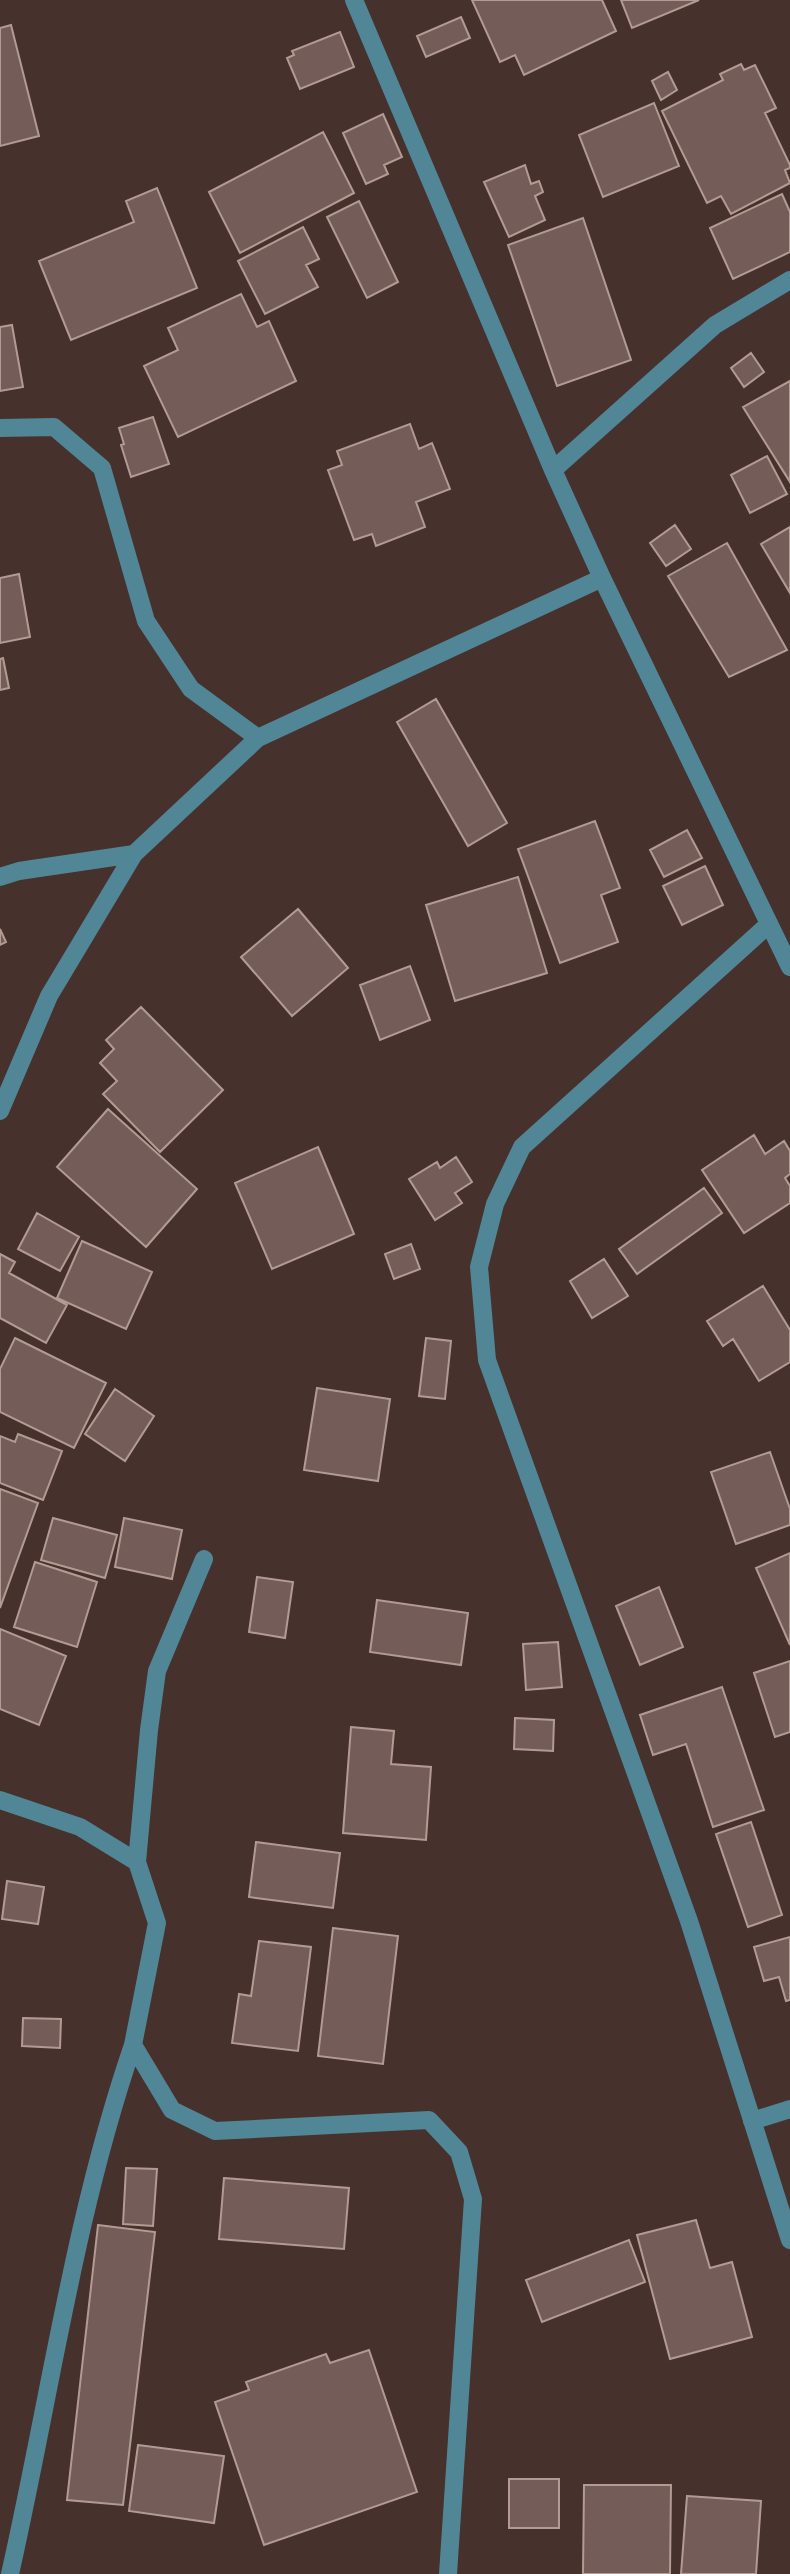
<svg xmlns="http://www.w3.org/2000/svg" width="790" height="2574" viewBox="0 0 790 2574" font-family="Ubuntu,sans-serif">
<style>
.building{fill:#745d58;stroke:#b39b94;stroke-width:2}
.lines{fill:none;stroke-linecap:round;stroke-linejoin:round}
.minor{stroke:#518697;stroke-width:18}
</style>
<rect width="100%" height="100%" fill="#46312c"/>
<path class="building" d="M472 0H602L616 31 524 75 515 55 500 62Z
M621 0H699L632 28Z
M461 17 470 38 426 57 417 36Z
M11 25 39 136 0 146V28Z
M340 32 354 67 300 89 287 58 294 55 292 51Z
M741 64 744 70 755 65 776 108 765 113 790 165V168L785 170 790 183 731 214 721 196 707 203 662 111 723 80 720 74Z
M668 72 677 90 661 100 652 81Z
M654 103 679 166 603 197 579 135Z
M383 114 402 157 384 165 388 174 366 184 343 133Z
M323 132 354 193 240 253 209 192Z
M525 165 531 184 539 181 543 192 535 196 545 220 509 237 484 182Z
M157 188 197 288 71 340 39 261 134 222 126 201Z
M782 194 790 212V252L733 279 710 228Z
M359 201 398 282 367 298 327 217Z
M583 218 631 360 557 386 508 245Z
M303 227 319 259 306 265 318 287 265 314 238 261Z
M241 294 257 327 269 321 296 381 178 437 144 366 178 350 168 328Z
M12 325 23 387 0 391V327Z
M751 353 764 372 744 387 731 368Z
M790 381V482L743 407Z
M153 417 169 464 131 477 121 445 124 444 119 428Z
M410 424 419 449 432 443 450 489 416 502 425 527 376 546 372 534 354 540 328 470 342 465 337 451Z
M767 456 787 494 750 513 731 475Z
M675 525 691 549 666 566 650 543Z
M790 527V593L761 544Z
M727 543 787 650 729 677 668 576Z
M19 574 30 637 0 643V578Z
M3 658 9 688 0 690V659Z
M436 699 507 823 468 846 397 722Z
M595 821 620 888 601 895 618 942 560 963 518 849Z
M687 830 702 858 664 877 650 850Z
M705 866 723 905 682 925 663 886Z
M518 877 547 973 455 1001 426 905Z
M298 909 348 968 292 1016 241 957Z
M0 929 6 942 0 945Z
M410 966 430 1020 380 1040 360 985Z
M141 1007 223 1090 160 1152 103 1094 117 1081 100 1063 114 1049 106 1040Z
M108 1109 197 1189 146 1247 57 1167Z
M754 1135 765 1154 784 1141 790 1151V1174L785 1178 790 1186V1203L744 1233 702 1170Z
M318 1147 354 1234 272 1269 235 1183Z
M456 1157 472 1182 455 1193 462 1203 435 1220 409 1179 437 1162 440 1168Z
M704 1188 722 1213 637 1274 619 1249Z
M37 1213 79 1237 60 1271 18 1249Z
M82 1241 152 1272 126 1329 57 1298Z
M411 1244 420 1269 394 1279 385 1254Z
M0 1254 15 1262 9 1273 67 1305 46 1343 0 1318Z
M604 1259 628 1296 592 1318 570 1281Z
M763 1286 790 1330V1362L759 1381 733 1339 723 1346 707 1321Z
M15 1338 106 1383 74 1448 0 1412V1369Z
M426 1338 451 1341 445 1399 419 1396Z
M317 1388 390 1399 378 1481 304 1470Z
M115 1389 154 1416 125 1461 85 1434Z
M18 1434 62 1451 43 1500 0 1483V1436L15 1442Z
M770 1452 790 1509V1525L736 1544 711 1472Z
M0 1489 38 1503 0 1608Z
M53 1518 117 1535 105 1578 41 1560Z
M124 1518 182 1530 172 1579 115 1567Z
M790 1553V1645L756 1568Z
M35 1562 97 1582 77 1647 14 1627Z
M257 1577 293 1582 285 1638 249 1632Z
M659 1587 683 1647 640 1665 616 1606Z
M377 1600 468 1613 461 1665 370 1652Z
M0 1629 66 1656 39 1725 0 1709Z
M558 1642 562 1687 526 1690 523 1644Z
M790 1661V1732L775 1737 754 1673Z
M722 1687 764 1810 713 1827 686 1744 653 1755 640 1715Z
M515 1718 554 1720 553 1751 514 1749Z
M351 1727 394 1731 391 1764 431 1767 426 1840 343 1833Z
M751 1822 782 1915 748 1927 716 1834Z
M256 1842 340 1853 333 1908 249 1897Z
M7 1881 44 1887 38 1924 2 1919Z
M333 1928 398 1936 383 2064 318 2056Z
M790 1937V2000L786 2001 779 1977 764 1981 754 1947Z
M259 1941 311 1947 298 2051 232 2043 239 1994 251 1996Z
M23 2018 61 2019 60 2048 22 2046Z
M126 2168 157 2169 153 2226 123 2224Z
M224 2178 349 2188 344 2249 219 2239Z
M696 2220 710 2268 732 2262 752 2337 670 2359 637 2235Z
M98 2225 155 2232 123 2505 67 2500Z
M629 2240 645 2282 542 2322 526 2280Z
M369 2350 417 2492 264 2545 215 2402 249 2390 246 2382 326 2354 330 2363Z
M138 2445 224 2456 214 2523 129 2511Z
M509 2479H559V2528H509Z
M584 2485H671L670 2574H583Z
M687 2496 761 2501 756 2574H681Z"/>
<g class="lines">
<path class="minor" d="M354 0 553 470 602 578 790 967
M0 428 54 427 102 468 146 621 191 689 258 738
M553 470 715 325 790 280
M0 877 19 871 134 854
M768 925 522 1147 495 1204 479 1267 487 1360 689 1921 790 2240
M0 1111 49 996 134 854 258 738 602 578
M0 1800 80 1827 137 1862 157 1923 133 2045 172 2110 215 2131 429 2120 459 2152 473 2199 448 2574
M137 1862 149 1730 157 1671 204 1559
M752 2121 790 2109
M10 2574C50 2397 74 2217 133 2045"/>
</g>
</svg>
